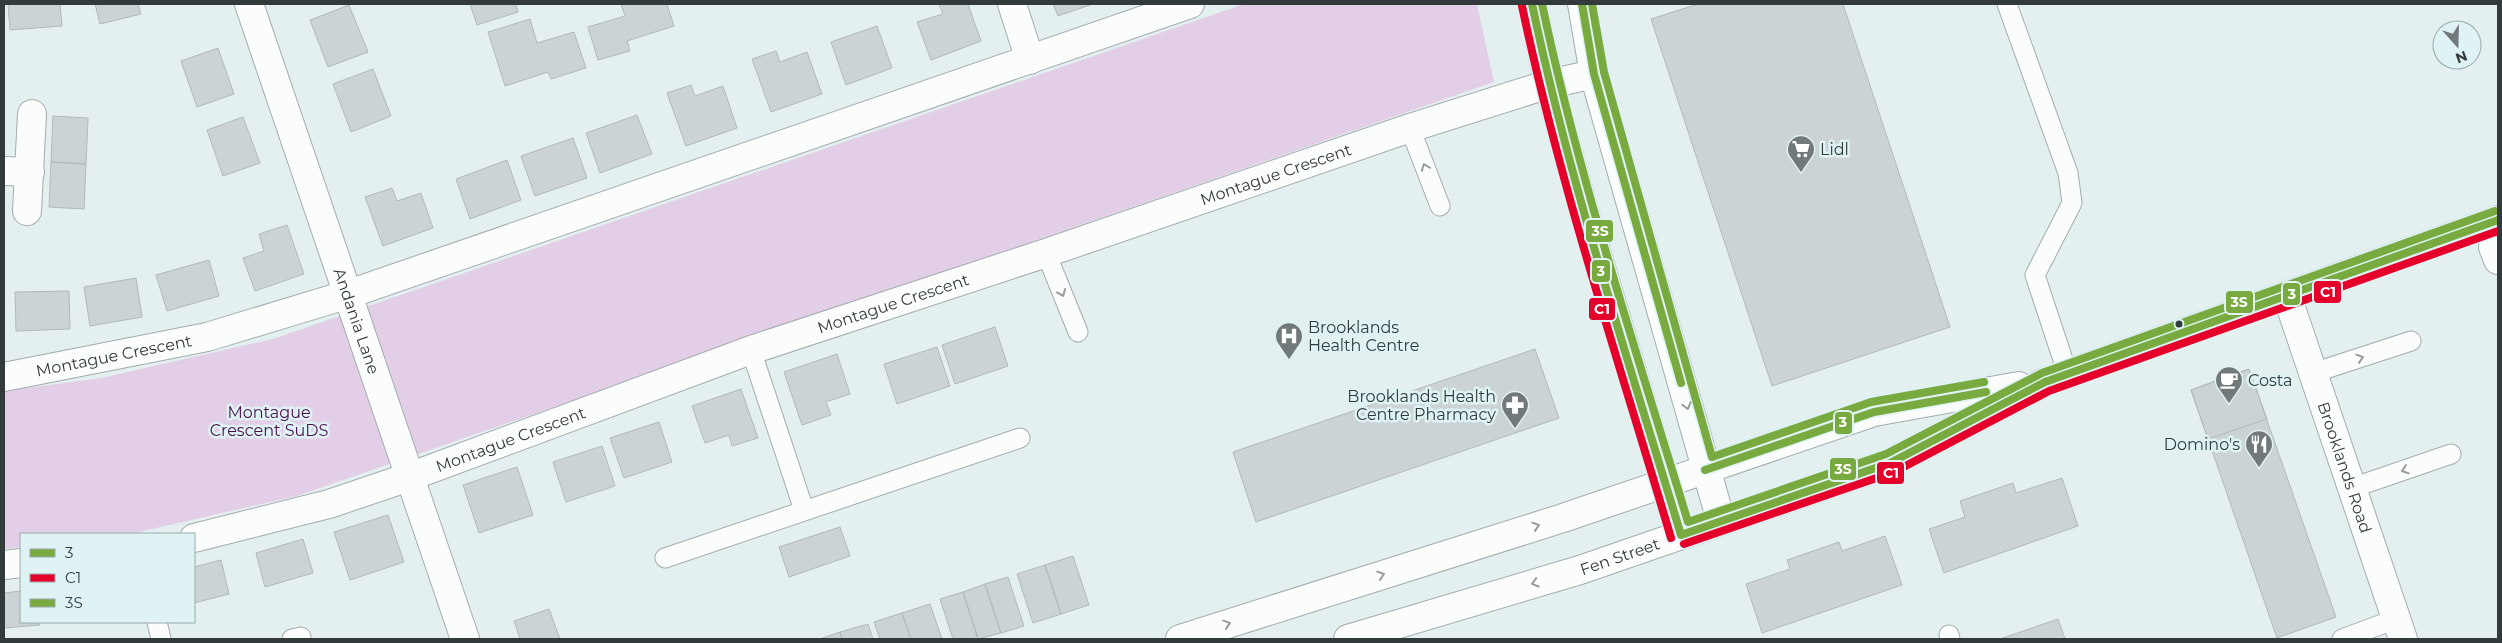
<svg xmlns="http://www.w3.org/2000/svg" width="2502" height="643" viewBox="0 0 2502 643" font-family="Montserrat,sans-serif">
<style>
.green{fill:#e2cfe7}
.building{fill:#cbd3d4;stroke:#b1babb}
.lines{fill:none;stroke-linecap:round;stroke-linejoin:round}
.lane-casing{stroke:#a4acad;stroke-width:21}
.street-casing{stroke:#a4acad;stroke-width:30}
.secondary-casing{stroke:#a4acad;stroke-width:30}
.lane{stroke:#fbfdfd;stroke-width:19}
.street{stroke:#fbfdfd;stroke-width:28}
.secondary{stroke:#fbfdfd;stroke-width:28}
.bus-1-casing{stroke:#dff3f5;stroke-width:11}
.bus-2-casing{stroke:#dff3f5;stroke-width:11}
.bus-3-casing{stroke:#dff3f5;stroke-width:11}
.bus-1{stroke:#79aa3f;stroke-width:8}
.bus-2{stroke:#e4002b;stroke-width:8}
.bus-3{stroke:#79aa3f;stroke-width:8}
.oneway{stroke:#979c9c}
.bus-dot{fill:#333a3b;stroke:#dff3f5;stroke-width:2}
.labels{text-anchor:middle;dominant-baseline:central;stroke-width:5;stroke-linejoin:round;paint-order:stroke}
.poi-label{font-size:16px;fill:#333a3b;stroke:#dff3f5;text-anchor:start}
.street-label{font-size:16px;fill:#333a3b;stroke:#dff3f5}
.park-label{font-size:16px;fill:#4b114d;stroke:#dff3f5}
.line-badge{stroke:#dff3f5;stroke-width:2}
.badge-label{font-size:14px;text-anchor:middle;font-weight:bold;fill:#fff}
</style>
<rect width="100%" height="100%" fill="#e4eff0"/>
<path class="green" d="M1244 4H1477L1494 82 297 496 130 534H21V547L4 549V391L101 378 273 339Z"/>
<path class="building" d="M8 4H60L62 26 10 30Z
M95 4H138L141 14 100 24Z
M470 4H516L518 12 477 25Z
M621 4H667L674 26 627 41 630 51 598 60 588 27 625 16Z
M939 4H968L981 41 931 60 917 22 943 14Z
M1053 4H1093L1058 16Z
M1698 4H1843L1950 327 1772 386 1651 19Z
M349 5 368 52 328 67 310 20Z
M530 19 537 43 574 32 586 68 551 79 548 72 505 86 488 32Z
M877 26 892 68 846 85 831 42Z
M218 48 234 94 197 107 181 61Z
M776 51 780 62 807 52 822 94 771 112 752 59Z
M373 69 391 116 351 132 333 84Z
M691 85 695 96 723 86 737 128 686 146 667 93Z
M637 115 652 154 600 173 586 133Z
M53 116 88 118 86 164 51 162Z
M243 117 260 163 223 176 207 130Z
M573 138 587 178 535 196 521 156Z
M507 160 521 200 470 219 456 179Z
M51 162 86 164 84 209 49 207Z
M392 188 397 201 421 193 433 228 383 246 365 197Z
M287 225 304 274 255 291 243 258 264 251 259 234Z
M209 260 219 296 167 311 156 275Z
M136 278 142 317 90 326 84 287Z
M69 291 70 329 16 331 15 292Z
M995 327 1008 366 955 384 942 345Z
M937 347 950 386 897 404 884 364Z
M1535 349 1559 418 1256 522 1233 452Z
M837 354 850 394 826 402 831 415 802 425 784 372Z
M2249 369 2267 419 2208 439 2191 390Z
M2249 369 2336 617 2277 638 2191 390Z
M741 389 758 438 732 446 729 435 705 443 692 406Z
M659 422 672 462 624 478 610 438Z
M602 446 615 486 566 502 553 462Z
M517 467 533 515 479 533 463 485Z
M2062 478 2078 526 1944 573 1929 529 1965 517 1960 501 2013 483 2016 493Z
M388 515 404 562 350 580 334 532Z
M840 527 850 556 789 577 779 547Z
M1885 536 1902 585 1762 633 1746 584 1790 569 1787 560 1839 542 1842 551Z
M303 539 313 573 265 587 256 553Z
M1073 556 1089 605 1061 614 1045 565Z
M221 560 229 594 194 603V567Z
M1045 565 1061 614 1033 623 1017 574Z
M1008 577 1024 626 1001 633 985 584Z
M985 584 1001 633 978 639 963 592Z
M21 591V622H39L40 625 4 628V593Z
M963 592 978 639H953L940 599Z
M930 604 942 639H911L902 613Z
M549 609 560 639H520L514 621Z
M902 613 911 639H880L874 622Z
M2058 619 2065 639H2000Z
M868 624 873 639H842L840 632Z
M840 632 842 639H820Z"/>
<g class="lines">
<g class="lane-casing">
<path id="lane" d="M2007 4 2068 173 2072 203 2035 275 2068 375
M1410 128 1440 206
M1046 253 1078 332
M751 350 804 510
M2313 373 2411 341
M2352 488 2451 454
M665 558 1020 438
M157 622 161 639
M1949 635 1950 639
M292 639 301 637
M2342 639 2396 619"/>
</g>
<g class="street-casing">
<g id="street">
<path id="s1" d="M249 4 465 639"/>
<path d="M1012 4 1030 60"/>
<path d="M4 171 30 172"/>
<path d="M27 211 32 114"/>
<path d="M2493 247 2498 260"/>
<path id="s2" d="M2287 296 2403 639"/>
<path id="s3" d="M4 377 207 337 349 294 1190 4"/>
<path id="s4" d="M194 538 329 504 409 477 751 350 1046 253 1410 128 1549 84 1594 74"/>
<path d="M4 565 21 563"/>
</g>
</g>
<g class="secondary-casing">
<g id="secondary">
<path d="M1532 4 1549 84 1584 211 1681 535"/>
<path d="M1582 4 1594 74 1721 521"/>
<path d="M1180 639 1563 518 1874 412 2019 386"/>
<path id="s5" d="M1348 639 1580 570 1890 463 2045 382 2498 220"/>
</g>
</g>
<use href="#lane" class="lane"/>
<use href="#street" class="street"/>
<use href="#secondary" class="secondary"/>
<g class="bus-1-casing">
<path id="bus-1" d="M1532 4C1570 184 1628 359 1681 535
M1582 4 1594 74 1681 383
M1705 470 1874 412 1986 392
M1681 535 1890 463 2045 382 2498 220"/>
</g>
<g class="bus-2-casing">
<path id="bus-2" d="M1522 6C1560 186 1619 362 1671 538
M1684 544 1894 472 2049 391 2498 231"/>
</g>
<g class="bus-3-casing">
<path id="bus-3" d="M1542 4C1579 179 1636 350 1688 522L1886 454 2042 373 2495 211
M1592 4 1604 72 1712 457 1871 402 1984 382"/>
</g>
<use href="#bus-1" class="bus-1"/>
<use href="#bus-2" class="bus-2"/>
<use href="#bus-3" class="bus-3"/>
</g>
<defs><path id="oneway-chevron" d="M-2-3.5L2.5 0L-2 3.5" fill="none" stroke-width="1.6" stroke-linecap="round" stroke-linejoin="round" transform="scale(1.25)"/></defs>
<g class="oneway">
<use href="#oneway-chevron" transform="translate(1425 167) rotate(-111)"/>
<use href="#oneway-chevron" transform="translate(1062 293) rotate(68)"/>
<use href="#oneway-chevron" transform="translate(2360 358) rotate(-18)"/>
<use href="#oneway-chevron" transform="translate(1687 406) rotate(74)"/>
<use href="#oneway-chevron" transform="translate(2405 470) rotate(161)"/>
<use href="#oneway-chevron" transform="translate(1536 526) rotate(-18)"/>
<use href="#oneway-chevron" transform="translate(1381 575) rotate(-18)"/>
<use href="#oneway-chevron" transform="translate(1535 583) rotate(164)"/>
<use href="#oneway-chevron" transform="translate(1227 624) rotate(-18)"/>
</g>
<defs>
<g id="supermarket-pin" transform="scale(1.4375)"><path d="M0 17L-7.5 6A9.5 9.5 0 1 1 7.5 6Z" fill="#71797a" stroke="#dff3f5"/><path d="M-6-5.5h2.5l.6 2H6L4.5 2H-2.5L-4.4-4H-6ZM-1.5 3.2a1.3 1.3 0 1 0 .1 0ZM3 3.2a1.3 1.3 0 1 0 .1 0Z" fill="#fff"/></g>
<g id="hospital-pin" transform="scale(1.4375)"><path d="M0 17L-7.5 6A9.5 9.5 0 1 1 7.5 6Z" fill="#71797a" stroke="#dff3f5"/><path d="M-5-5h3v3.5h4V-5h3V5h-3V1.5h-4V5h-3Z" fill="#fff"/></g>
<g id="cafe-pin" transform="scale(1.4375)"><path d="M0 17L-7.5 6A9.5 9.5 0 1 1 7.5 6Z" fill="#71797a" stroke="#dff3f5"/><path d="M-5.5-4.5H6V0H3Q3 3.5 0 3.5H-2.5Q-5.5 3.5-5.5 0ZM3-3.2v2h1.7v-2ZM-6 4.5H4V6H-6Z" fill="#fff"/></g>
<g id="pharmacy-pin" transform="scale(1.4375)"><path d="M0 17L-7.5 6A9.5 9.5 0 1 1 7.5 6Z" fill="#71797a" stroke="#dff3f5"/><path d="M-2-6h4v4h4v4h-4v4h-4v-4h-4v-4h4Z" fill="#fff"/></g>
<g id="restaurant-pin" transform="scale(1.4375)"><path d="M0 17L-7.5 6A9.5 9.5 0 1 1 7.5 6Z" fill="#71797a" stroke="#dff3f5"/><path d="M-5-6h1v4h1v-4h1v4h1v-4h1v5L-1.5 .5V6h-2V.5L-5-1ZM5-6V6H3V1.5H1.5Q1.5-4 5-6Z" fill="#fff"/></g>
</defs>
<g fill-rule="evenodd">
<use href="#supermarket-pin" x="1801" y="149"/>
<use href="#hospital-pin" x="1289" y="336"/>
<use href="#cafe-pin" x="2229" y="380"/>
<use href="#pharmacy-pin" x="1515" y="405"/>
<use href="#restaurant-pin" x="2259" y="444"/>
</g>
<circle class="bus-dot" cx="2179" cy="324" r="4.5"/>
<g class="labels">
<g class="poi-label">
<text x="1820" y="149">Lidl</text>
<text x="1308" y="327">Brooklands<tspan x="1308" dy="18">Health Centre</tspan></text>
<text x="2248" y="380">Costa</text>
<text x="1496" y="396" text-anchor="end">Brooklands Health<tspan x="1496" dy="18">Centre Pharmacy</tspan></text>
<text x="2240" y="444" text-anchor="end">Domino's</text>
</g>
<g class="street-label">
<text stroke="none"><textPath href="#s4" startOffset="1142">Montague Crescent</textPath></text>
<text stroke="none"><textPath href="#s4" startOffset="738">Montague Crescent</textPath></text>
<text stroke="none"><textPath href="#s1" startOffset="335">Andania Lane</textPath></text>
<text stroke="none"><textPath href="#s3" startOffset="112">Montague Crescent</textPath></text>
<text stroke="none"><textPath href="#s4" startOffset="332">Montague Crescent</textPath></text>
<text stroke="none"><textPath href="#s2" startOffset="181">Brooklands Road</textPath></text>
<text stroke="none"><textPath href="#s5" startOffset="284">Fen Street</textPath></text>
</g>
<g class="park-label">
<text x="269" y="412">Montague<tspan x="269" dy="18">Crescent SuDS</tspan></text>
</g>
</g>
<g class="line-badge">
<rect x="1585" y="219" width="29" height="24" rx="5" fill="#79aa3f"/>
<rect x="1591" y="259" width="20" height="24" rx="5" fill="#79aa3f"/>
<rect x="2313" y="280" width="29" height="24" rx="5" fill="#e4002b"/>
<rect x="2282" y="282" width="19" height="24" rx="5" fill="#79aa3f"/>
<rect x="2225" y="290" width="29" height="24" rx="5" fill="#79aa3f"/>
<rect x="1588" y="297" width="28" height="24" rx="5" fill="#e4002b"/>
<rect x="1834" y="411" width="19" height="24" rx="5" fill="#79aa3f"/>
<rect x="1829" y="457" width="28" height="24" rx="5" fill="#79aa3f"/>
<rect x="1876" y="461" width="29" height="24" rx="5" fill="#e4002b"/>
</g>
<g class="badge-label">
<text x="1600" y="236">3S</text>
<text x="1601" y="276">3</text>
<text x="2328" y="297">C1</text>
<text x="2292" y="299">3</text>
<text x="2239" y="307">3S</text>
<text x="1602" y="314">C1</text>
<text x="1843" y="427">3</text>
<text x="1843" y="474">3S</text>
<text x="1891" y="478">C1</text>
</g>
<rect width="2502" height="643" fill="none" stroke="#333a3b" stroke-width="10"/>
<rect x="20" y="533" width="175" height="90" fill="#dff3f5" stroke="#9aa9ab"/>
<rect x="30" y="549" width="25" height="8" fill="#79aa3f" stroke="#9aa9ab"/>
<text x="65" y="558" font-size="15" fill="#333a3b">3</text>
<rect x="30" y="574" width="25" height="8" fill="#e4002b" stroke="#9aa9ab"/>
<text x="65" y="583" font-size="15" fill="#333a3b">C1</text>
<rect x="30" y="599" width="25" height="8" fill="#79aa3f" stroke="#9aa9ab"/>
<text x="65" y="608" font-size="15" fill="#333a3b">3S</text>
<g transform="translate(2457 45) rotate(160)"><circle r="24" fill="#dff3f5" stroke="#9aa9ab"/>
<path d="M0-4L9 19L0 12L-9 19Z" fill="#71797a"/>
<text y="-8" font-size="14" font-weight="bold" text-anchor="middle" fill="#333a3b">N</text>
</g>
</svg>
